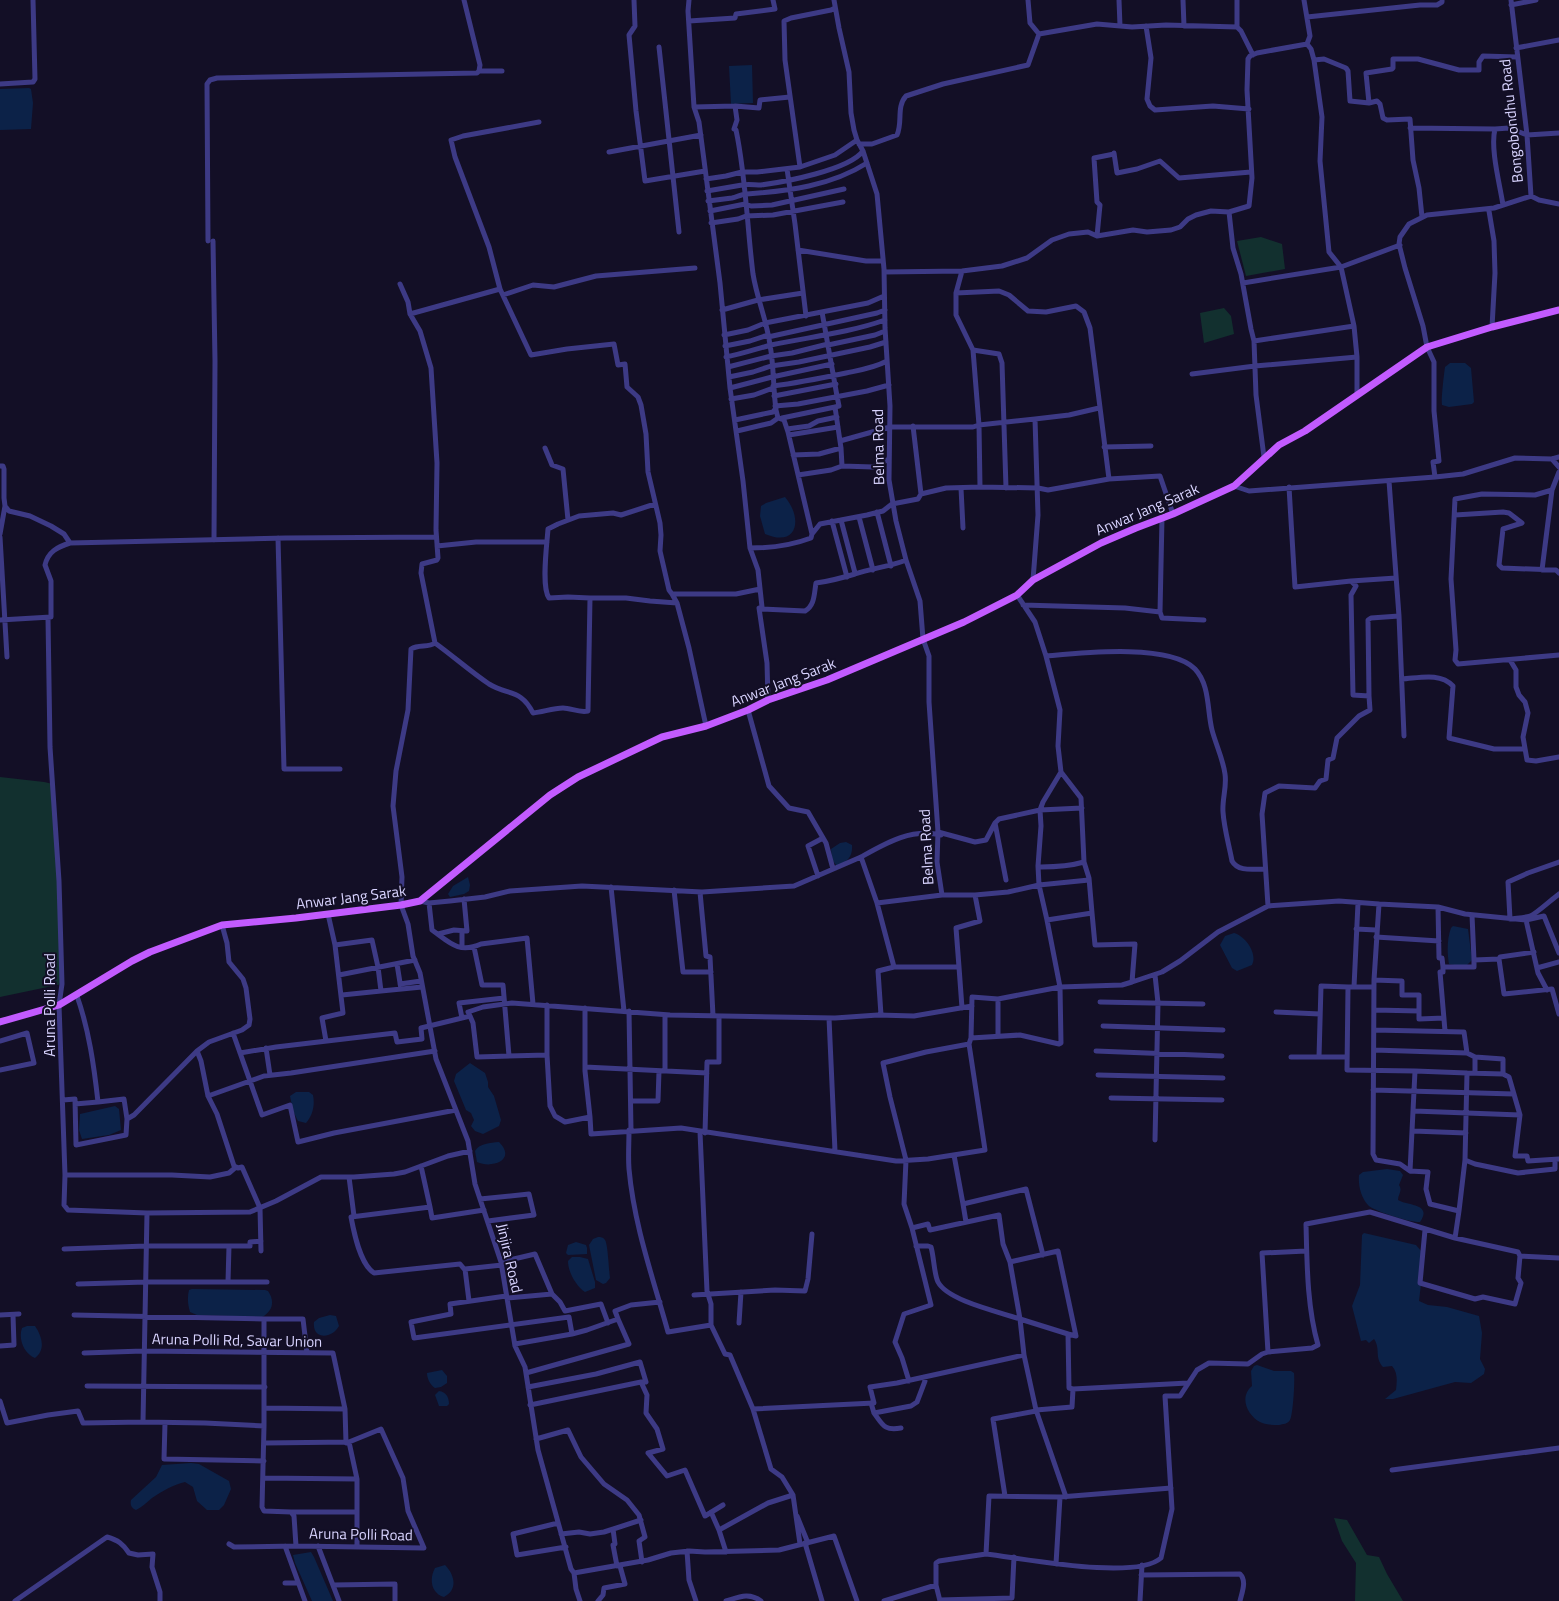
<svg xmlns="http://www.w3.org/2000/svg" width="1559" height="1601" viewBox="0 0 1559 1601" font-family="'Titillium Web',sans-serif">
<style>
.green{fill:#12302f}
.water{fill:#0c2248}
.lines{fill:none;stroke-linecap:round;stroke-linejoin:round}
.minor{stroke:#3d3a85;stroke-width:5}
.major{stroke:#c25bff;stroke-width:7}
.labels{text-anchor:middle;dominant-baseline:central;stroke-width:4;stroke-linejoin:round;paint-order:stroke}
.street-label{font-size:15px;fill:#d9d4ff;stroke:#130f26}
</style>
<rect width="100%" height="100%" fill="#130f26"/>
<path class="green" d="M1261 237 1282 244 1285 269 1246 276 1237 241Z
M1224 308 1231 316 1234 334 1204 343 1200 313Z
M0 777 44 782 53 784 62 984 0 997Z
M1334 1518 1347 1520 1367 1555 1379 1557 1387 1574 1403 1601H1355L1356 1563 1342 1541Z"/>
<path class="water" d="M752 65 753 103 731 104 729 66Z
M29 88 31 89 33 103 31 129 0 130V89Z
M1450 363H1465L1471 368 1474 402 1472 404 1449 407 1442 405C1441 400 1444 374 1445 367Z
M785 497C803 518 798 548 765 534L760 516 761 506 766 503Z
M846 842 852 845C853 857 847 862 837 866L832 860 831 849 840 843Z
M468 877 470 885 469 891 464 894 450 897 448 894 453 886Z
M1453 926 1468 929 1472 960 1467 965H1454L1449 964C1447 953 1447 938 1451 928Z
M1234 933C1245 936 1258 953 1252 965L1237 971 1232 968 1220 945 1225 936Z
M470 1063 485 1073 488 1082V1087L494 1096 501 1120 499 1126 483 1134 475 1131 471 1126 474 1120 471 1113 466 1110 454 1081 456 1074Z
M296 1092H309L313 1095C315 1105 313 1115 306 1123L298 1121 293 1111 290 1096Z
M115 1106 119 1109 121 1130 109 1135 82 1139 79 1130 80 1114Z
M499 1142C517 1160 492 1169 477 1162L475 1151C480 1143 490 1143 499 1142Z
M1387 1169 1400 1171 1403 1175 1399 1185C1403 1191 1398 1194 1398 1200 1407 1206 1433 1203 1420 1222 1412 1223 1373 1211 1368 1205 1361 1198 1358 1185 1359 1175L1363 1172Z
M1364 1233 1416 1245 1422 1252 1421 1284 1419 1301 1428 1305 1447 1307 1479 1316 1482 1333 1480 1359 1485 1369 1484 1374 1471 1383 1455 1382 1393 1399H1385L1396 1390C1397 1381 1398 1373 1392 1366L1383 1367C1374 1357 1381 1349 1374 1339L1369 1343 1366 1340 1361 1341 1352 1306 1360 1285 1362 1235Z
M598 1237C601 1237 603 1237 605 1240 608 1244 609 1272 610 1278L606 1283 603 1284 596 1280 589 1245 593 1239Z
M576 1242 586 1245 587 1248V1254L568 1255 566 1253 568 1245Z
M572 1257H580L588 1259 595 1282V1288L585 1292C576 1286 568 1272 568 1261Z
M192 1289 265 1290 268 1291C275 1301 273 1311 262 1317L197 1315 190 1312C188 1305 187 1298 189 1290Z
M330 1315 336 1316 339 1326C331 1340 312 1339 314 1322L319 1318Z
M27 1326H35C42 1336 46 1350 35 1358 24 1354 18 1339 22 1328Z
M1257 1365 1274 1371H1291L1294 1373C1295 1381 1293 1415 1290 1420 1288 1424 1283 1424 1279 1425 1273 1425 1266 1425 1260 1422 1247 1415 1239 1397 1252 1386L1251 1371 1254 1366Z
M442 1370 447 1376V1383L441 1387 435 1388C430 1385 427 1378 427 1373Z
M439 1391C446 1392 449 1397 449 1404L447 1406H439L435 1395Z
M191 1463 199 1464 229 1481 231 1489 224 1505 219 1510H207L197 1501 193 1487 185 1482C173 1485 162 1491 152 1498 147 1502 142 1507 136 1510 131 1508 130 1505 131 1500L156 1477 162 1465Z
M311 1552 314 1557 333 1601H312L295 1563 293 1555Z
M445 1565C455 1575 458 1590 444 1597 431 1593 429 1579 435 1568Z"/>
<g class="lines">
<path class="minor" d="M634 0 635 26 629 35 636 111 645 181 705 171
M689 0 688 11 694 107 699 122 720 283 730 388 743 481 750 548 758 570 762 607 759 608 767 663 768 700
M834 0 839 28 849 72 851 113 854 130 857 140 863 151 877 194 884 269 885 328 890 406 889 480 896 521 906 560 920 601 923 639 929 656V702L938 832 937 862 942 895
M1028 0 1030 23 1039 34
M1119 0 1120 26
M1183 0 1184 26
M1237 0V27
M1511 0 1527 135 1531 196
M1511 5 1536 0
M1307 17 1420 5H1437L1442 2V0
M689 21 735 18 736 14 775 9 773 0
M1146 26 1151 58 1147 99 1150 106 1155 110 1213 106 1249 109
M1307 44 1311 49 1314 60 1322 117 1320 161 1329 252 1341 267 1354 326 1357 357V396
M659 47 679 232
M1516 48 1559 40
M1314 60 1324 59 1346 68 1348 71 1350 101 1369 103 1377 101 1380 104 1383 118 1387 120 1410 119 1413 160 1419 188 1422 217
M479 71H502
M0 84 33 82 35 79 33 0
M1369 103 1366 73 1392 69 1393 68V59H1418L1459 70H1479V62L1483 56 1517 57
M735 106 759 108 760 100 790 97
M694 107 735 106 737 120 734 129 736 130C746 177 747 226 753 274 757 299 767 321 770 345 774 366 773 388 776 410L778 418 784 420 788 432 812 534
M1410 128 1495 129
M859 144H872L897 135C903 122 896 107 906 96L943 84 1028 65 1039 34 1097 24 1132 27 1166 25 1237 27 1241 31 1253 55
M609 152 701 135
M1114 153 1117 173 1137 169 1160 161 1179 178 1251 172
M800 167 785 60 784 21 791 18 831 10 835 8
M787 169 795 224 806 316
M706 179 726 176 742 172H757L800 167 835 155 857 140
M707 191C719 189 730 187 742 185 748 184 755 185 761 185 784 182 849 170 863 151
M1531 196 1539 200 1559 204
M708 201C716 200 724 199 732 198 737 197 742 194 747 194 788 191 831 186 867 163
M1503 205C1500 185 1490 148 1495 129L1509 128 1527 135 1559 133
M710 211 745 204 751 206 772 205 844 189
M1489 211 1494 241 1495 273 1492 327
M1229 212 1233 248 1241 274 1251 329 1254 341 1256 395 1264 457
M711 223 738 219 746 216 773 215 843 202
M1097 236 1100 205 1097 202 1094 158 1114 154
M208 241 207 84 210 80 217 78 477 73 479 71 480 65 464 0
M213 241 215 361 214 540
M798 250 866 261H883
M962 271 956 293 999 291 1009 295 1028 311 1046 312 1076 306 1084 312 1090 328 1109 479
M884 272 962 271 1002 266 1027 258 1052 240 1069 234 1088 232 1097 236 1133 230 1147 232 1171 230 1180 227 1188 219 1196 215 1211 211 1229 212 1249 206 1252 178 1247 90 1248 59 1250 56 1257 53 1307 44 1310 36 1304 0
M1243 283 1341 267 1400 245
M400 284 408 302 410 314 420 331 431 368 437 463 436 530 438 558 437 560 422 564 421 573 435 643C428 648 419 644 411 649L408 710 396 771 393 806 402 877 401 905 408 924 413 956 420 973 436 1059 468 1141 475 1184 501 1262 515 1346 525 1367 538 1450 571 1569 574 1573 648 1560 671 1553 689 1551 705 1552 779 1550 834 1536 857 1601
M500 289 489 247 455 157 451 140 463 136 539 122
M956 293V315L973 350 979 425 980 487
M503 295 533 285 554 287 596 276 695 268
M722 310 758 300 803 293
M822 312 837 396 839 406 835 407 841 448 842 466
M410 314 500 289 531 355 567 349 614 344 618 365 625 364 627 387 638 397 641 405 646 434 648 472 660 523 661 535 660 551 669 590 672 594H736L760 589
M724 335 748 330 765 323 868 303 884 296
M768 337 877 313 885 310
M1254 341 1354 326
M828 345 875 335 885 331
M725 346 750 341 768 335
M973 350 999 354 1002 363 1006 488
M726 357C742 354 756 349 771 345 809 337 848 333 885 320
M728 367 771 356 792 353 828 344
M1192 374 1255 366 1357 357
M729 377 753 372 771 366 799 362 870 347 886 342
M773 386C797 383 822 378 846 373 860 370 874 368 887 361
M730 388 772 377 832 364
M774 396 836 384
M731 399 754 395 773 388
M775 406 798 404 867 391 889 385
M782 418 835 407
M735 420 773 412 776 408
M913 426 921 494
M787 429 809 426 818 421 837 417
M737 431 771 423 778 418
M789 435 838 427
M840 441 890 427H973L979 425 1035 419 1069 415 1099 408
M1104 447 1151 446
M545 448 552 465 563 469 568 520
M793 455 819 454 841 448
M1552 459 1559 467
M0 466H3L4 469V498L5 506 9 511 30 516 51 526 64 534 70 543
M1559 472 1552 490 1535 495 1482 494 1455 499 1451 579 1456 650 1455 660 1458 664 1559 655
M798 475 831 470 842 466 873 467 889 459
M1435 477 1433 462 1439 461 1434 411V362L1427 347 1423 326 1405 268 1399 244 1400 237 1409 224 1427 215 1494 208 1531 196
M1389 481 1399 616 1404 736
M1234 486 1249 491 1435 477 1463 474 1515 458 1552 459 1559 457
M961 488 963 528
M877 512 891 566
M1455 515 1503 512 1509 513 1522 523 1503 529 1499 565 1502 568 1556 570 1559 573
M859 517 873 570
M841 520 855 573
M832 521 847 577
M0 534 5 506
M0 537 7 657
M278 538 284 769H340
M437 546 476 542H547
M750 548C772 548 790 546 811 538L812 534 820 524 867 515 883 511 892 504 918 499 921 494 946 488 980 487 1038 488 1048 490 1109 479 1160 476 1173 514
M1542 570 1552 490
M1033 580 1038 515 1035 419
M1351 581 1396 578
M672 594 677 603 689 648 706 726
M1017 595 1035 622 1046 656 1060 710 1058 746 1061 772 1043 802 1040 810 1041 826 1038 866 1041 867C1055 867 1070 866 1084 862
M590 598 568 597 549 598C541 587 547 544 548 529L558 524 579 516 613 513 621 515 655 504
M1023 605 1125 608 1160 612 1162 618 1204 620
M760 609 805 611C815 605 814 594 816 583 830 581 842 578 855 574 872 568 889 567 906 560
M1160 612 1162 518
M48 618 50 747 59 881 62 984 59 1005 65 1175 64 1205 68 1210 147 1213 143 1422 205 1423 264 1426 262 1507 264 1511 291 1512 294 1516 296 1546 424 1548 408 1511 403 1478 381 1429 349 1442
M0 620 51 617V581L45 565C48 552 57 547 70 543L285 538 436 537
M435 643C453 656 471 672 489 684 509 696 521 689 533 713 543 712 553 708 563 708 571 708 579 713 588 711L590 598H626L650 601 677 603
M1046 656C1080 653 1170 643 1195 669 1210 685 1207 710 1212 730 1216 745 1223 759 1225 774 1227 787 1222 799 1223 812 1224 828 1229 845 1232 861 1238 872 1253 869 1265 869
M1510 660 1516 670V687L1519 695 1525 702 1528 713 1523 737 1527 760 1536 761 1559 757
M1402 679C1419 678 1440 672 1453 686L1449 738 1494 749H1525
M1369 696 1368 620 1371 618 1399 616
M748 710 769 786 789 808 808 812 826 843 833 869
M1061 772 1081 798 1084 862 1089 878 1092 913
M861 857C886 843 911 828 941 835L938 832 975 842 986 840 995 823
M1559 862 1528 873 1508 882 1510 919C1516 918 1524 918 1530 916 1536 914 1552 899 1559 894
M1038 866 1039 885 1047 920 1092 913 1095 945 1135 944 1132 982 1162 972 1180 961 1218 932 1268 906 1339 901 1379 904
M818 876 808 846 823 838
M1006 880 995 823 999 819 1040 810 1082 808
M611 887 624 1011
M674 890 683 972H711
M700 892 706 956 710 957 713 1016
M420 901 429 903 450 901 485 897 510 891 582 886 702 892 794 886 861 857 877 903 894 967H959L956 928 980 921 975 895
M429 903 432 930C449 942 458 954 481 944L527 938 533 1004
M877 903 942 895H975L1008 892 1039 885 1089 880
M1268 906 1262 814 1265 793 1279 786 1315 788 1320 781 1326 779 1328 760 1333 758 1337 738 1359 716 1370 710 1369 696 1353 695 1351 595 1356 586 1351 581 1295 587 1289 487
M1472 915 1474 960
M1047 920 1060 987 1122 985 1132 982
M1526 920 1544 916 1559 953
M1356 929 1376 930
M462 931V947
M438 934 454 930 467 931 464 899
M1376 937 1439 941
M335 945 372 940 378 967 381 991 342 995
M474 947 482 985H503L509 1056
M1499 959 1500 957 1534 952
M397 964 401 989
M959 967 962 1008
M1443 967V972H1440L1445 1031
M1537 968 1559 962
M339 975 415 960
M1155 975 1158 1003 1155 1140
M1374 980 1402 981V995H1419V1019L1444 1018
M400 984 421 981
M1354 987 1358 903
M1374 987H1348L1347 1070 1415 1071
M1547 990 1538 973 1526 920 1465 914 1438 907 1439 958H1442L1443 967H1474V960L1499 959 1504 994 1552 989 1559 1014
M381 991 422 987
M77 996C89 1030 94 1066 98 1102L124 1099 127 1119 134 1115 197 1051 209 1042 242 1030 249 1025 250 1019 246 988 243 979 229 962 227 943 222 925
M1100 1002 1203 1004
M547 1005V1055
M585 1008V1071L590 1117
M1375 1010 1419 1011
M629 1011 631 1130
M1276 1012 1320 1014
M881 1015 878 971 894 967
M470 1016 468 1012 483 1007 512 1003 670 1015 835 1018 878 1015 914 1016 972 1006
M462 1018 459 1003 504 998
M829 1018 835 1151
M1103 1026 1223 1030
M233 1033 262 1115 290 1105 298 1142 334 1133 456 1110
M998 1035V999L1060 987 1061 1043 1059 1044 1020 1035 971 1038 969 1044 926 1052 883 1063 890 1097 906 1160 904 1204 912 1228 928 1224 930 1230 999 1215 1003 1244 1010 1262 1020 1319 1068 1334 1069 1388 1073 1389 1188 1383
M971 1038 972 997 998 999
M0 1041 27 1033 34 1063 0 1070
M326 1041 322 1018 343 1013 335 945 328 914
M266 1048 270 1075
M1374 1050 1467 1053 1464 1032 1374 1030
M197 1051 201 1061 208 1096
M1096 1051 1222 1056
M240 1053 276 1047 395 1033 397 1042 422 1039 421 1028 470 1016 473 1023 477 1057 547 1055 550 1106 555 1116 565 1122 590 1117 591 1134 681 1128 896 1161 928 1159 985 1150 969 1044
M1467 1053 1475 1057 1503 1059V1074
M1291 1057H1347
M1319 1057 1321 986 1348 987
M585 1067 707 1073
M665 1071V1015
M1467 1073 1503 1074 1509 1077 1520 1115 1515 1156H1527L1528 1161 1559 1159
M1475 1073V1057
M1098 1075 1223 1078
M1373 1090 1514 1094
M1111 1098 1222 1100
M63 1100 75 1099 76 1145 126 1135 127 1119
M631 1101H658L659 1071
M75 1104 98 1102
M1414 1111 1520 1115
M629 1130C629 1143 628 1157 629 1169 634 1225 653 1278 668 1332L711 1325V1304L707 1291 700 1132
M1413 1131 1466 1133
M705 1133 707 1062H719V1016
M954 1155 963 1204
M1465 1160 1475 1164 1518 1173 1555 1169V1160
M421 1166 430 1207 351 1217C354 1233 360 1264 374 1273L460 1264 465 1270
M1410 1171 1400 1164 1376 1160 1373 1154 1374 980 1379 904 1438 907
M65 1175H172L210 1177 229 1173 236 1167
M349 1177 354 1216
M480 1199 529 1194 534 1215 488 1221
M430 1207 432 1218 484 1210
M147 1213 250 1212 276 1201 321 1177H354L394 1174 405 1172 448 1156 470 1151
M966 1222 963 1204 1026 1189 1043 1255
M1425 1230 1420 1283 1475 1299 1483 1297 1515 1304 1521 1283 1518 1278 1520 1256
M1455 1238 1459 1211 1430 1204 1426 1189 1428 1172 1410 1171 1415 1071 1467 1073 1465 1160 1459 1211
M229 1246H250V1242L261 1241
M916 1246H928L931 1247C934 1257 934 1274 938 1282 948 1301 1000 1312 1020 1319L1024 1355 1036 1410 1072 1407 1073 1389
M64 1249 146 1246H229L228 1282
M261 1251 260 1208 242 1167 238 1168 234 1166 217 1114 208 1096 264 1076 291 1073 435 1051
M501 1262 535 1254 552 1294 507 1298
M1010 1262 1058 1251 1076 1336 1068 1334
M78 1284 146 1282H267
M552 1294 560 1302 565 1311 601 1304 608 1323
M694 1295 775 1290 805 1291 808 1279 812 1234
M506 1296 450 1304 451 1314 411 1322 414 1338 569 1317 572 1334 587 1330 618 1319 615 1311 631 1305 660 1302
M469 1301 465 1269 502 1265
M0 1315 19 1314
M74 1315 264 1319V1426
M264 1319H303L307 1353
M739 1323 741 1292
M711 1325 725 1354 730 1355 753 1409 874 1403 870 1387 897 1383 1024 1355
M515 1344 572 1334
M0 1346 14 1345 13 1315
M1268 1352 1262 1253 1306 1251
M84 1353 143 1351 333 1353 345 1409
M526 1373 629 1344 618 1319
M909 1381 902 1358 895 1342 904 1314 931 1305 912 1228
M87 1386 265 1387
M528 1387 596 1374 640 1362 646 1382H641
M0 1401 7 1423 48 1415 78 1411 83 1423 143 1422
M871 1403 874 1413 911 1406 917 1402 925 1381 924 1377
M530 1405 641 1382 647 1395 646 1413 657 1429 663 1449 648 1453 667 1476 685 1470 705 1516 723 1505
M265 1408 345 1409 346 1443
M753 1409 771 1469 782 1477 793 1495 800 1544
M1036 1410 1066 1497
M874 1413C883 1425 884 1431 901 1428
M165 1423 164 1459 264 1461
M536 1439 568 1430 581 1457 604 1484 627 1500 639 1515 645 1537 639 1541 642 1562
M265 1443 349 1442 357 1479V1547
M1392 1470 1559 1448
M263 1478 357 1479
M1005 1496 993 1419 1036 1411
M1060 1497 1171 1488
M291 1512H357
M711 1512 719 1530 726 1552
M797 1516 808 1543
M558 1523 513 1534 517 1555 566 1547
M613 1529 615 1544 613 1545 617 1566
M719 1530 768 1503 793 1495
M561 1534 579 1532 590 1534 604 1532 641 1520
M805 1543 822 1601
M229 1544 234 1547 296 1546
M285 1546 305 1601
M318 1546 339 1601
M687 1551 689 1580 696 1601
M1056 1564 1060 1497 989 1496 986 1554C1022 1558 1135 1581 1161 1558L1172 1509 1165 1396H1180L1197 1370 1209 1363 1248 1364 1262 1354 1268 1352 1312 1348 1318 1345C1307 1307 1307 1263 1306 1224L1370 1212 1455 1238 1518 1252 1520 1256 1559 1258
M574 1573 576 1589 580 1601
M1141 1575 1240 1574C1247 1581 1242 1592 1240 1601
M285 1583H297
M333 1585 395 1584V1601
M940 1600 1012 1598 1014 1557
M15 1601 107 1537C118 1540 123 1544 129 1553L138 1555 153 1554 152 1567 160 1592V1601
M598 1601 603 1595 604 1588 625 1584 620 1566
M726 1601C739 1597 749 1592 761 1601
M884 1601 936 1585
M940 1601 936 1585V1563L939 1561 986 1554
M1140 1601 1142 1565"/>
<path class="major" d="M0 1022 59 1005 132 961 150 952 222 925 296 918 401 905 420 901 550 795 578 777 662 737 706 726 748 710 768 700 827 680 964 622 1017 595 1033 580 1101 543 1136 528 1173 514 1234 486 1279 445 1305 431 1427 347 1492 327 1559 310"/>
</g>
<g class="labels">
<g class="street-label">
<text transform="translate(1511 121) rotate(-96)">Bongobondhu Road</text>
<text transform="translate(878 447) rotate(-91)">Belma Road</text>
<text transform="translate(1147 509) rotate(-23)">Anwar Jang Sarak</text>
<text transform="translate(783 682) rotate(-21)">Anwar Jang Sarak</text>
<text transform="translate(926 847) rotate(-93)">Belma Road</text>
<text transform="translate(351 897) rotate(-7)">Anwar Jang Sarak</text>
<text transform="translate(49 1005) rotate(-90)">Aruna Polli Road</text>
<text transform="translate(510 1258) rotate(77)">Jinjira Road</text>
<text transform="translate(237 1340) rotate(1)">Aruna Polli Rd, Savar Union</text>
<text transform="translate(361 1534) rotate(1)">Aruna Polli Road</text>
</g>
</g>
</svg>
